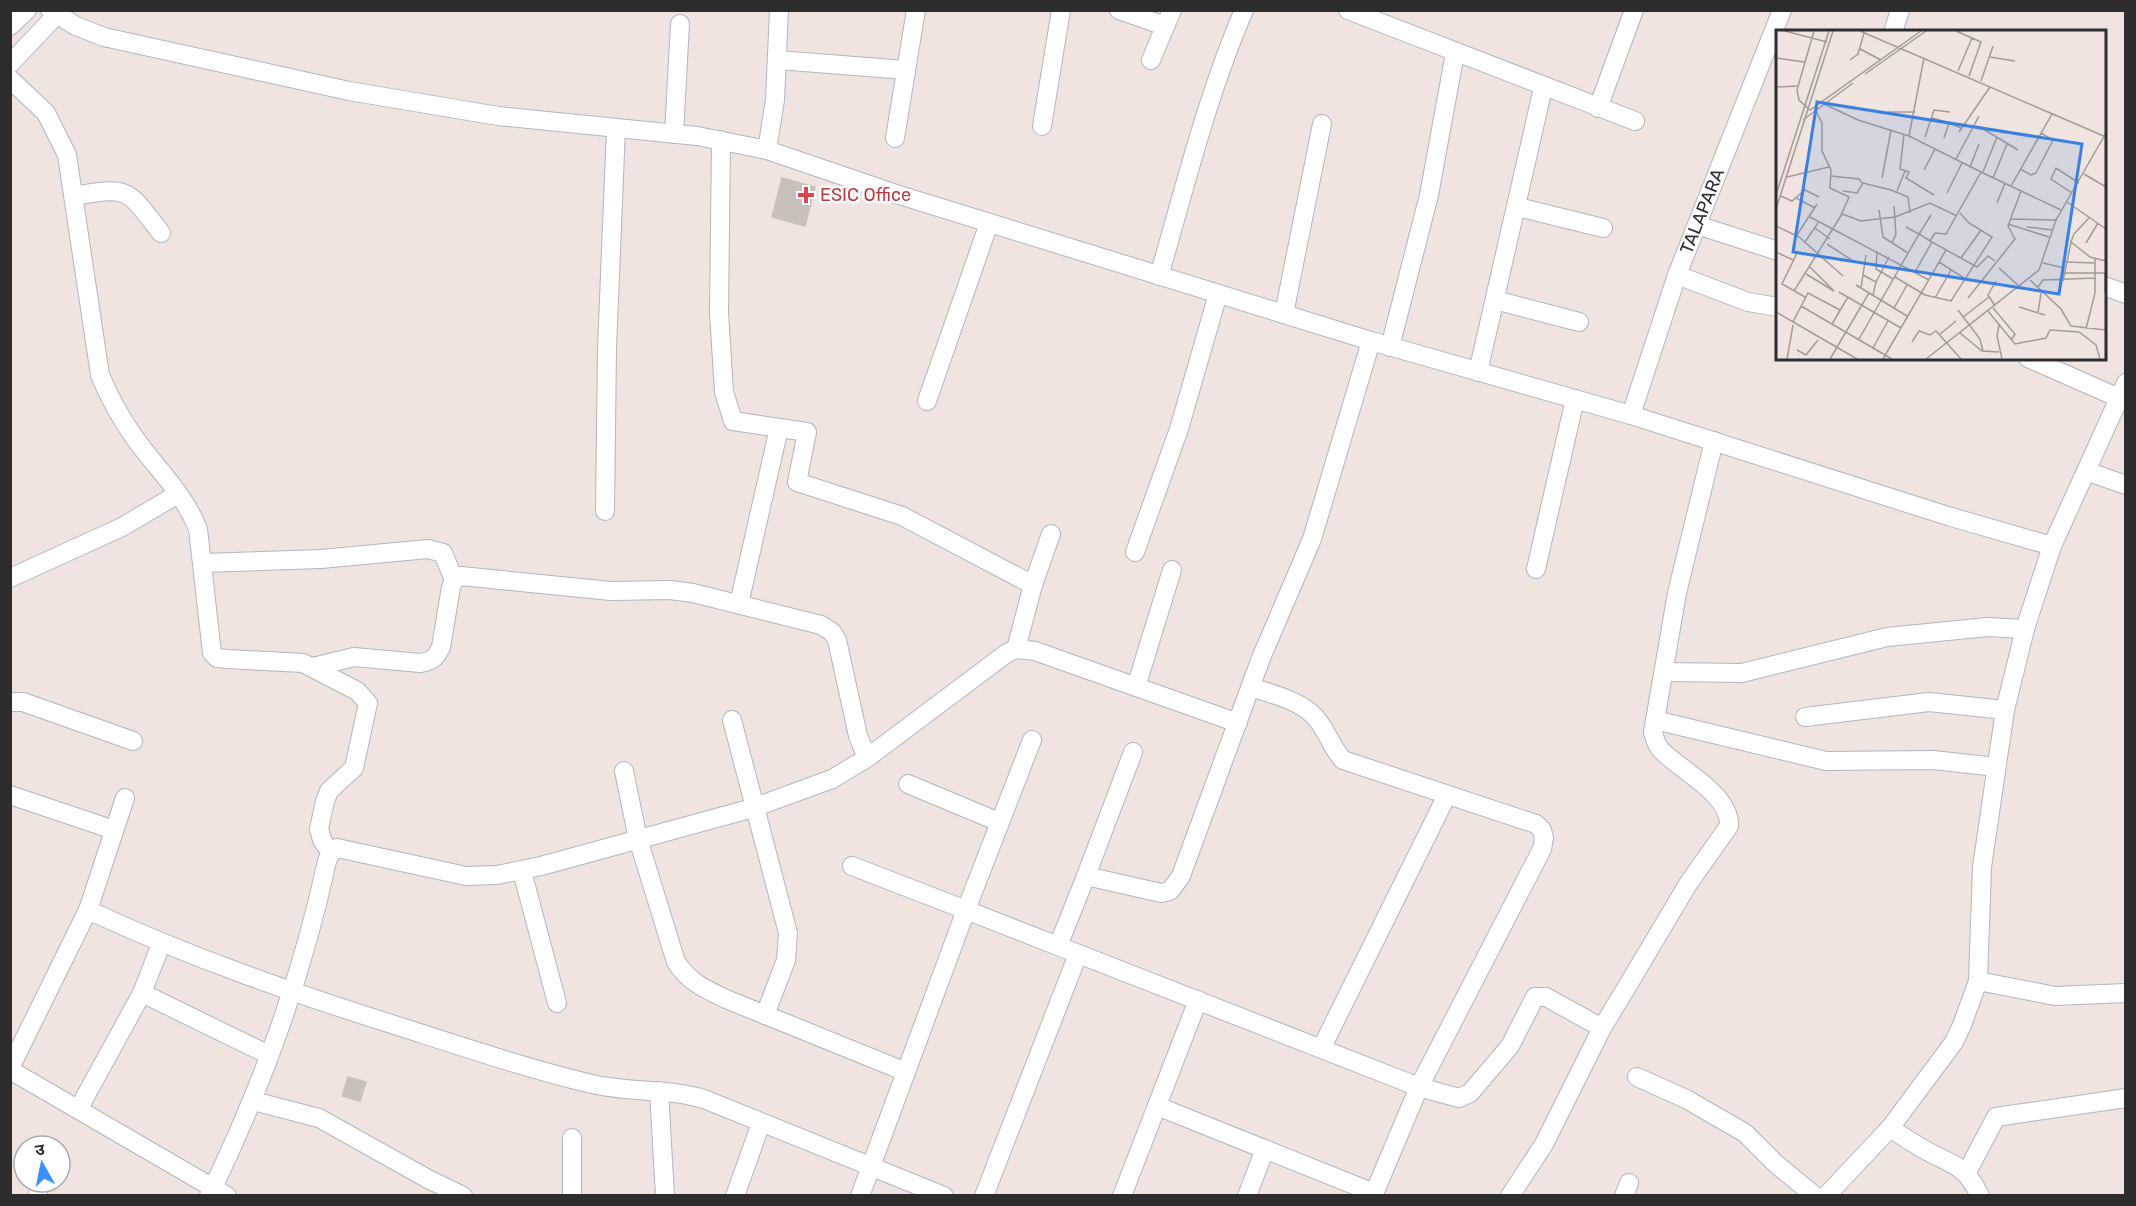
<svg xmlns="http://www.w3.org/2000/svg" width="2136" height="1206" viewBox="0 0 2136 1206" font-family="Rubik,'Noto Sans Devanagari',sans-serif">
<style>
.building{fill:#c8c0ba;stroke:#ccc0b8;stroke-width:1.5}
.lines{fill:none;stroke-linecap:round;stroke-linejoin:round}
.minor-casing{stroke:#afb6be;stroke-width:20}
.minor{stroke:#fff;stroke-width:18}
.health-dot{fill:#e0444e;stroke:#fff;stroke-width:2}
.labels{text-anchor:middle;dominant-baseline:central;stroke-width:5;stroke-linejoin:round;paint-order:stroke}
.health-label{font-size:18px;fill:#be3a42;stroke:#fff;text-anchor:start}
.street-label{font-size:18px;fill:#2d2d2d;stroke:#fff}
.inset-road{fill:none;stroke:#a19b98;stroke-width:1.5}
.view{fill:#3a80e0;fill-opacity:0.15;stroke:#3a80e0;stroke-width:3}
.inset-edge{fill:none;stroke:#2d2d2d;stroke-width:3}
</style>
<rect width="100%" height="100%" fill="#efe4df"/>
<path class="building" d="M782 178 815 187 805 226 772 217Z
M348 1077 366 1082 360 1101 342 1096Z"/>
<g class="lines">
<g class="minor-casing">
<g id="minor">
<path d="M50 10 76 26 104 37 349 91 498 116 697 136 767 150 896 194 1371 341"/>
<path d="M1119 10 1165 26"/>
<path d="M1348 10 1635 121"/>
<path d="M10 26 27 10"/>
<path d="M1893 32 1900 10"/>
<path d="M778 60 906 70"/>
<path d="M1151 60 1172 10"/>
<path d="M10 64 61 10"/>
<path d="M10 79 46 113 67 155 100 375C109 397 120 417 134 437 155 467 184 493 198 529L212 653 217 658 228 659 303 663 357 691 368 703 354 768 329 791 325 801 319 829 322 840 331 853"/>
<path d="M1598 108 1634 10"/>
<path d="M1042 126 1061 10"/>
<path d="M674 134 680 24"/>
<path d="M895 138 916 10"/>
<path d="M721 140 719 313 724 392 733 421 807 432 797 482 902 516 1033 585"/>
<path d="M767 150 775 100 779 10"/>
<path d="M74 196C130 186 127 189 161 233"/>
<path d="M1518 207 1603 228"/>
<path d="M1697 225 1778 251"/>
<path d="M1677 275 1748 302 1778 307"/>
<path d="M1159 276C1185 187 1207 96 1244 10"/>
<path d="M2104 286 2126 294"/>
<path d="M1495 300 1579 322"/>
<path d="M1284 314 1322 124"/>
<path d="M1390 347 1429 195 1455 53"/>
<path d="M2028 358 2119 398"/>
<path d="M1478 372 1543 88"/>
<path d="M927 401 989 223"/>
<path id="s1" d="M1631 415 1677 275 1782 10"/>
<path d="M2086 471 2126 485"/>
<path d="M605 511 607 348 616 128"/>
<path d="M1135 552 1179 429 1218 294"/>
<path d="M202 563 321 559 428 549 443 553 454 580"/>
<path d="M1536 569 1575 399"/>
<path d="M10 578 122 527 178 494"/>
<path d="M739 604 779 428"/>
<path d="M1016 649 1033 585 1051 534"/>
<path d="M313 667 354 657 420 663C432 661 436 658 441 647L451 587 454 580 461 576 611 591 670 590 693 593 821 625 832 632 837 640 858 736 867 758"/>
<path d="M1664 672 1742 673 1887 637 1988 627 2025 629"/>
<path d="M1136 687 1172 570"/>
<path d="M1251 687C1271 694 1300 700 1315 717 1327 730 1331 747 1343 760L1536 824 1542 830 1544 838 1542 849 1419 1087 1373 1196"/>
<path d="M10 702H23L133 741"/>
<path d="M1805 717 1929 702 2005 710"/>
<path d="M732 720 788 933 786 960 765 1015"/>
<path d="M1655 720 1826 761 1933 760 1996 767"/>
<path d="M1032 740 966 910 1058 946 1086 876 1161 893 1170 891 1181 876 1261 658 1312 539 1371 341 1631 415 1951 517 2052 546"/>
<path d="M624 771 638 839 676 962C689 982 705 989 726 999L906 1072"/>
<path d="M908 784 999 822"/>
<path d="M10 795 114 830"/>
<path d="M852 866 966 910 860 1196"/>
<path d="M522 871 557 1003"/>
<path d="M1086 876 1133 752"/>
<path d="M88 910C191 958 296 994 404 1028 466 1048 529 1069 592 1084 630 1093 667 1088 704 1099L944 1196"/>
<path d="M1058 946 1419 1087 1459 1098 1470 1093 1510 1046 1535 997H1546L1602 1028"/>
<path d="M1978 981 2055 996 2126 993"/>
<path d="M142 993 269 1055"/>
<path d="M1322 1047 1447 795"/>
<path d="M10 1068 88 910 125 798"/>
<path d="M10 1070 227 1196"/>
<path d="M1637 1077 1686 1099 1745 1133 1776 1164 1815 1196"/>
<path d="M659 1091 665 1196"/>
<path d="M253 1101 319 1118 428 1179 463 1196"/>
<path d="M1157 1106 1374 1193"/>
<path d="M79 1108 142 993 161 944"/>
<path d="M1890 1128C1902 1136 1914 1144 1927 1151 1955 1166 1965 1165 1980 1196"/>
<path d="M572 1138V1196"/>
<path d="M1967 1172 1996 1117 2126 1098"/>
<path d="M38 1196V1194"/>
<path d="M209 1196C261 1089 302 978 327 861L331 853 337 848 466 876 497 875 541 866 753 808 832 779 867 758 1007 653 1016 649 1035 651 1238 723"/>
<path d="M735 1196 761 1123"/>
<path d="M984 1196 1078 954"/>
<path d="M1122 1196 1198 1000"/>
<path d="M1247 1196 1265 1149"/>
<path d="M1510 1196 1544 1144 1602 1028 1631 980 1688 884 1729 826C1731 794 1678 769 1661 750 1656 745 1655 739 1653 732L1677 593 1714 441"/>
<path d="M1624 1196 1629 1183"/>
<path d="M1826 1196 1890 1128 1954 1042 1962 1025 1978 981 1982 867 2005 710 2025 629 2052 546 2126 383"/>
</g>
</g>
<use href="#minor" class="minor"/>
</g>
<path class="health-dot" d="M803 186h6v6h6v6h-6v6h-6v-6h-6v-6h6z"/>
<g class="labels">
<g class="health-label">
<text x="820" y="195">ESIC Office</text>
</g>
<g class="street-label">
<text stroke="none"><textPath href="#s1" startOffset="216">TALAPARA</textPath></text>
</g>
</g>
<g transform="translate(1776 30)">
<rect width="330" height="330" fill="#efe4df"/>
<path class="inset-road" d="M9 1 51 12M38 1 21 60 23 70 34 80 145 1M84 1 330 107M180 1 205 12 193 46M84 19 105 30M214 27 239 31M0 28 28 32M74 30 82 24 88 3M182 41 196 8M89 44 150 1M205 51 217 16M0 57 21 56M46 73 82 90 133 106 205 142M40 81 46 93V121L55 140 54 158 73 167 65 185M112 82H139M156 88 174 93M27 90 77 53M204 97 242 120M183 102 214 57M128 104 124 139 133 142 130 148 158 165M133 106 148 28M149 107 158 80 174 82M168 108 173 93 185 98M180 129 203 86M194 137 203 114M244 139 255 145 260 143 277 110 265 103M148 140 159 119M207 142 221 107M308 144 330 157M55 146 83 149 86 153M11 147 53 137M106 148 115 100M217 148 231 114M235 156 276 84M67 161 81 163 87 153 115 160 132 167 134 183M121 161 129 141M171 163 186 133M296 163 275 149 280 138 303 153M0 165 53 1M5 166 16 171 29 160 43 167M20 168 39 178M291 172 330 199M221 173 229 153M0 179 57 1M103 180 107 207 132 223M155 185 143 204 154 211 159 203 170 204 205 142 285 180M34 187 153 250M235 189 280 190M232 194 273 207M0 196 23 207 67 246M251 197 276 200M39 198 54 209M21 205 41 174M154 211 201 237 212 226 219 231M29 212 42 193M295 212 298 204 313 188M116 213 120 204 118 176M310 213 322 193M51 214 77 231M22 221 6 254 29 267M101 221 100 239 117 249M0 222 17 230M185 228 205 200M163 232 188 248M289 232 319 233M267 233 288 238M223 238 244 257M139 242 156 212M287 243H330M30 244 58 261 34 237M87 245 100 252 97 265M119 247 149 265 175 271 216 207 193 193 184 183M254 250 285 279 295 296 330 300M287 251 295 212 314 227 330 231M100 252 113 227M80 255 131 286M262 257 267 250 319 248M85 258 90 225M18 261 66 184 85 191 119 187 154 173 181 186M63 262 125 298M329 263V243M159 268 175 240M192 268 239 209 232 196 245 161M25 276 116 329M219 276 212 265 220 251M243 277 269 285M118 278 131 255M217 278 239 304 236 309M182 280 204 309 207 321M212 281 239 314 270 308 274 300 303 302 320 315 324 329M0 282 81 329M262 283 265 263M187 287 213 267M17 292 32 263 64 280M56 294 72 267M223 295 221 306 226 329M310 299 319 263V229M184 303 206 321 223 322M163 305 180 291M83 309 143 204 130 197M136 312 143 301 154 305 160 301 185 329M97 318 112 291M21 320 30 325 42 310M11 329 17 295M54 329 93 263M107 329 170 220M150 329 263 240 280 190 330 103"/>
<path class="view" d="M41 72 306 114 283 264 17 222Z"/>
<rect width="330" height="330" class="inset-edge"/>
</g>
<rect width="2136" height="1206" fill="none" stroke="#2d2d2d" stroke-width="24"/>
<g transform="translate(42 1164) rotate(351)"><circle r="28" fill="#ffffff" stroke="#ababab" stroke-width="1.5"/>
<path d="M0-4.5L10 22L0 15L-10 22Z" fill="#3c8fff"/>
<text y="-9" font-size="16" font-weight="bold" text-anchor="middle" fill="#2d2d2d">उ</text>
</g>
</svg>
